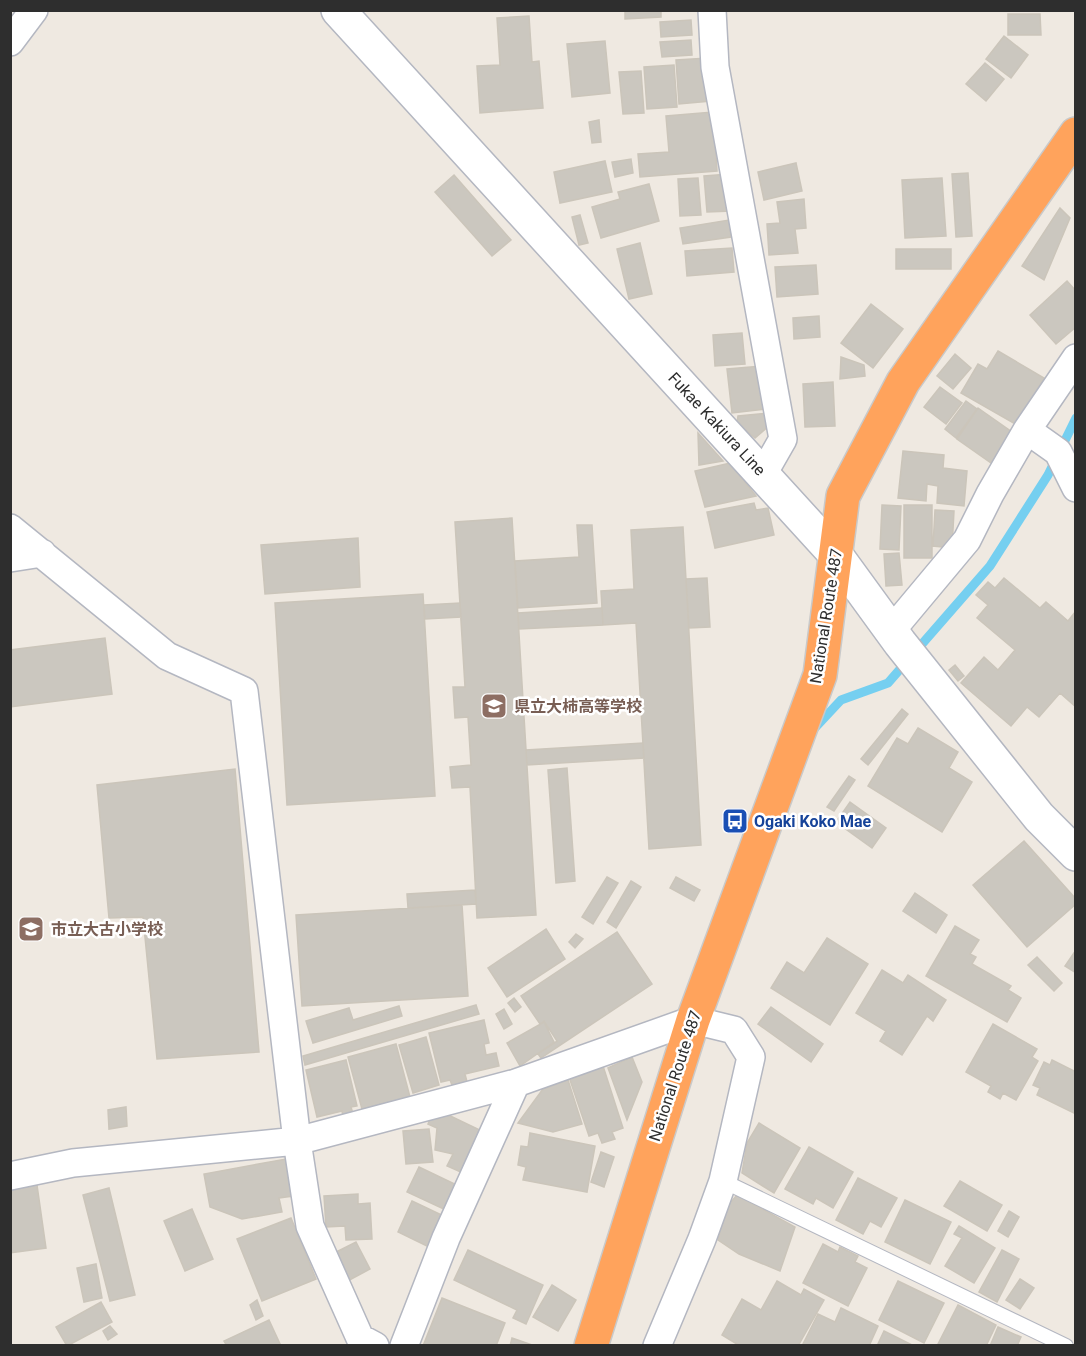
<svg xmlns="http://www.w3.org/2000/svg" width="1086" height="1356" viewBox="0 0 1086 1356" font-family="Roboto,'Noto Sans JP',sans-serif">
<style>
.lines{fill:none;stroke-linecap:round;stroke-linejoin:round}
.stream{stroke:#75cff0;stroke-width:9}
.building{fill:#cbc7bf;stroke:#cbc5ba;stroke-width:1.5}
.lane-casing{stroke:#b4b7c1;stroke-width:16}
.street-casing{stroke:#b4b7c1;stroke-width:30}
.secondary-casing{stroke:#b4b7c1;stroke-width:36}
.highway-casing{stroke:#c9c9c9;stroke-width:36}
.lane{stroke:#fff;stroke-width:14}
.street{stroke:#fff;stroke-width:27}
.secondary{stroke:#fff;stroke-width:33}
.highway{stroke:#ffa35c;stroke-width:33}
.labels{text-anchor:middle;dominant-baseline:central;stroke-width:5;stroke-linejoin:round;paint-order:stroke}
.street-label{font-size:16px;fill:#2e2e2e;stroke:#fff}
.education-label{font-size:16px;font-weight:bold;fill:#785e54;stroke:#fff;text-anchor:start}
.transit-label{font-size:16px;font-weight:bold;fill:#164399;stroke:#fff;text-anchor:start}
</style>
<rect width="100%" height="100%" fill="#efe9e1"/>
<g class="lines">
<path class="stream" d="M813 730 841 700 888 683 990 566 1048 475 1076 418"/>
</g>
<path class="building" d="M625 10H661V17L625 19Z
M1008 14H1040L1041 35H1008Z
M529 16 532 62 539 61 543 108 480 113 477 66 500 65 497 18Z
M691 20 692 35 661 37 660 22Z
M1004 36 1028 55 1011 78 986 59Z
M691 40 692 55 662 57 660 42Z
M605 41 610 93 572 97 567 44Z
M708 58 711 101 679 104 676 60Z
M985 63 1004 79 986 101 966 84Z
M674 65 677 107 647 109 644 67Z
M641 71 644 113 623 114 619 72Z
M713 112 717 171 640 177 638 154 669 152 666 116Z
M599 120 601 142 592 143 589 122Z
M631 159 633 173 615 177 612 162Z
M605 161 612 192 560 203 554 172Z
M796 163 802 191 764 200 758 172Z
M968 173 972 236 956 237 952 174Z
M729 174 732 211 707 212 704 176Z
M454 175 511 240 492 256 435 192Z
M698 178 701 215 680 216 678 179Z
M942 178 946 236 905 238 902 180Z
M649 184 659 221 601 238 592 207 620 199 618 192Z
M804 199 806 228 795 229 798 253 769 255 767 224 780 223 777 202Z
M1060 208 1070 218 1044 280 1022 266Z
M580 215 588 243 579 245 572 217Z
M729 220 731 237 683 244 680 228Z
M640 243 652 294 629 299 617 249Z
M732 248 734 272 687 276 685 251Z
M896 249H951V269H896Z
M816 265 818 294 777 297 775 267Z
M1067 281 1076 291V327L1056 344 1030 315Z
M871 304 903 329 873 368 841 343Z
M819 316 820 337 794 339 793 318Z
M742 333 745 364 715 366 713 335Z
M998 351 1044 378 1017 425 961 393 978 364 987 369Z
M955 354 971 368 953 389 937 376Z
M841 357 864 365 865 376 840 379Z
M762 366 767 409 732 413 727 369Z
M833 382 835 426 805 427 803 384Z
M940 387 962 403 946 424 924 407Z
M966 401 977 409 956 438 945 429Z
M978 408 1012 432 991 463 957 439Z
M768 413 770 425 755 438 737 423 738 416Z
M698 433 723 461 699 465Z
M903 451 944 455 943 468 967 471 964 506 937 503 938 486 927 484 926 501 898 498Z
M730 463 756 496 705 507 695 471Z
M754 503 756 510 768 508 774 535 715 548 707 512Z
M882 505 901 506 899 550 880 549Z
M904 505H932V558H904Z
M935 510 954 511 952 548 933 546Z
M512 518 536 915 477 918 470 787 452 788 450 767 471 765 468 717 455 718 453 687H465L455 522Z
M577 525H592L597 603 518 608 515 561 579 557Z
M683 527 701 845 649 849 636 623 603 625 601 591 634 589 631 530Z
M358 538 360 587 265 594 261 545Z
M899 553 902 585 886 586 884 554Z
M707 578 710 627 689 628 686 579Z
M1004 578 1040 608 1046 602 1068 621 1076 611V707L1060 693 1039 717 1027 707 1011 726 961 683 984 657 998 670 1015 650 977 618 988 605 976 595 988 582 995 588Z
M423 594 435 796 287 805 275 603Z
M460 603 461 617 425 619 424 605Z
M602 608 603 625 519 629 518 613Z
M105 638 112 694 10 707V650Z
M955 665 964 676 958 681 949 670Z
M902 709 908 714 868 765 861 759Z
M918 728 958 752 949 768 972 782 942 832 868 786 897 738 908 744Z
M643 743 644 758 527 765 526 750Z
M567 768 575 881 556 883 548 770Z
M235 769 259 1052 157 1059 143 917 109 918 97 785Z
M849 776 855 780 834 811 827 807Z
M850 802 886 828 872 848 836 822Z
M1024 841 1076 899V904L1027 947 973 885Z
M607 877 618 883 593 924 582 917Z
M676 877 700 890 694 901 670 888Z
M631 881 641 887 616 928 607 922Z
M475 890 476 904 408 908 407 894Z
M915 893 947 915 936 933 903 911Z
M462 905 468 996 302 1006 296 915Z
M955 926 979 940 970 954 976 957 972 964 1011 986 1008 990 1021 998 1007 1022 926 976Z
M546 929 565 959 507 997 488 968Z
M617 932 652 984 541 1058 538 1054 557 1041 544 1021 540 1024 521 996Z
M576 934 583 939 575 948 569 942Z
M827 938 868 964 830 1025 771 988 787 962 804 973Z
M1076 950V973L1065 966Z
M1037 957 1062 983 1054 991 1028 965Z
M882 970 903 983 908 975 946 1000 933 1021 927 1016 902 1055 880 1041 886 1031 856 1013Z
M514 998 521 1007 515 1012 508 1003Z
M476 1005 479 1014 305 1065 303 1056Z
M399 1006 402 1016 313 1043 306 1021 349 1008 353 1020Z
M771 1007 823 1044 811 1062 758 1024Z
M504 1009 512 1024 504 1029 496 1014Z
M484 1020 489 1043 484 1044 486 1055 496 1053 499 1066 465 1074 467 1082 452 1085 450 1080 441 1082 429 1033Z
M544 1022 554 1042 520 1066 507 1043Z
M993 1024 1037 1049 1032 1057 1038 1061 1016 1100 1003 1093 1000 1099 988 1092 991 1086 966 1072Z
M426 1037 439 1085 413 1093 399 1045Z
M396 1044 410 1097 362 1109 348 1057Z
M632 1057 642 1082 627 1120 608 1068Z
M346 1060 357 1106 351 1107 353 1114 343 1117 342 1111 317 1117 306 1070Z
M1052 1060 1076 1072V1114L1037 1095 1040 1088 1033 1085 1044 1062 1050 1065Z
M603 1066 623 1128 612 1132 615 1139 602 1143 598 1133 589 1136 569 1077Z
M568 1080 582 1124 553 1132 518 1123 543 1089Z
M126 1107 127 1126 109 1129 108 1110Z
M442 1112 482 1131 463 1173 447 1166 453 1154 435 1150 437 1128 428 1124 431 1116 438 1119Z
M759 1123 800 1148 774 1193 742 1173 747 1143Z
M429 1129 433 1162 406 1164 403 1131Z
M530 1133 595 1146 587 1192 523 1180 526 1167 518 1165 521 1146 528 1147Z
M809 1147 853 1172 833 1208 816 1198 813 1204 785 1189Z
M601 1152 614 1157 604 1187 591 1182Z
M286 1159 293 1196 279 1198 282 1212 242 1219 210 1207 204 1174Z
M419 1167 459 1186 448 1211 407 1192Z
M36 1178 46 1248 10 1253V1182Z
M858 1178 897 1198 881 1227 870 1221 863 1234 836 1220Z
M960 1181 1002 1205 987 1231 944 1206Z
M109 1188 135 1295 110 1301 83 1195Z
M358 1194V1204L370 1203 372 1239 346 1240 345 1226 326 1227 324 1196Z
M737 1195 795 1227 780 1271 739 1254 718 1240 725 1209Z
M905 1200 951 1222 930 1264 885 1242Z
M412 1201 446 1217 431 1248 398 1232Z
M192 1209 213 1259 185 1271 164 1221Z
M1009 1211 1019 1217 1008 1237 998 1231Z
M291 1218 316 1279 262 1301 237 1239Z
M959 1226 995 1248 974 1283 945 1266 962 1238 954 1234Z
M356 1242 370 1269 344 1283 330 1255Z
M823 1244 838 1252 840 1247 858 1256 855 1262 867 1268 848 1306 803 1283Z
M468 1250 543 1285 526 1324 513 1318 517 1310 454 1280Z
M1002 1250 1019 1259 997 1302 979 1292Z
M96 1264 102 1298 84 1302 77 1268Z
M1020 1279 1034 1288 1020 1309 1006 1300Z
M777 1281 801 1295 804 1289 824 1300 798 1346H740L722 1335 742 1299 761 1310Z
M898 1281 944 1303 924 1343 879 1320Z
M552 1285 576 1300 558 1331 533 1317Z
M442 1298 505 1323 496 1346H423Z
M257 1300 263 1316 256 1320 250 1305Z
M101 1302 112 1322 67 1346 56 1327Z
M958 1305 996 1325 986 1346H937Z
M841 1308 878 1326 869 1346H802L818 1314 835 1322Z
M269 1320 281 1346H227L224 1341Z
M110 1326 117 1334 108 1340 103 1331Z
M998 1327 1021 1337 1017 1346H990Z
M884 1331 914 1346H877Z
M512 1338 535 1346H510Z"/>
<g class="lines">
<g class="lane-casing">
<path id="lane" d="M723 1181 1066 1346"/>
</g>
<g class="street-casing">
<path id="street" d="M712 10 715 67 783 439 763 474
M10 42 34 10
M1027 430 1058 452 1076 488
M10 528 167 656 244 691 297 1141 310 1226 360 1338 375 1346
M10 558 42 553
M891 631 967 540 990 494 1027 430 1076 358
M10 1176 73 1163 297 1141 516 1083 693 1020 734 1030 751 1057 723 1181 702 1239 657 1346
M404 1346 446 1238 516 1083"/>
</g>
<g class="secondary-casing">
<path id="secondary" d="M338 10 836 555 900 643 1039 817 1076 854"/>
</g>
<g class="highway-casing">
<path id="highway" d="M591 1346 693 1020 820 675 843 496 903 382 1076 134"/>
</g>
<use href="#lane" class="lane"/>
<use href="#street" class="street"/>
<use href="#secondary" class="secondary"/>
<use href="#highway" class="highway"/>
</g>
<defs>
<g id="school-square" transform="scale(1.35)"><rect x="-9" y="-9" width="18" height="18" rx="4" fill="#8d6e63" stroke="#fff"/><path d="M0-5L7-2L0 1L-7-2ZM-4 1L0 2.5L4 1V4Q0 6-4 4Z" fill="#fff"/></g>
<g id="bus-square" transform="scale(1.35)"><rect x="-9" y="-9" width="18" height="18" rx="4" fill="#1a4fb4" stroke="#fff"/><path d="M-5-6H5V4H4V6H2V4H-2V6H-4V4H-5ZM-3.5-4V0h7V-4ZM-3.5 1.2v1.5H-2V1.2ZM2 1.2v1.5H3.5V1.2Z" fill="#fff"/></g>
</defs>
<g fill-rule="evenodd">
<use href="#school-square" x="494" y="706"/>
<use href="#bus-square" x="735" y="821"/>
<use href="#school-square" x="31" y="929"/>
</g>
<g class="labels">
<g class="street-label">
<text transform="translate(717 424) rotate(47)">Fukae Kakiura Line</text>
<text transform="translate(826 616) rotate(-81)">National Route 487</text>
<text transform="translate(675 1076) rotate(-72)">National Route 487</text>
</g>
<g class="education-label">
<text x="514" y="706">県立大柿高等学校</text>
<text x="51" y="929">市立大古小学校</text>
</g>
<g class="transit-label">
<text x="754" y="821">Ogaki Koko Mae</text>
</g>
</g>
<rect width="1086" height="1356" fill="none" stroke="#2e2e2e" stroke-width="24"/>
</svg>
